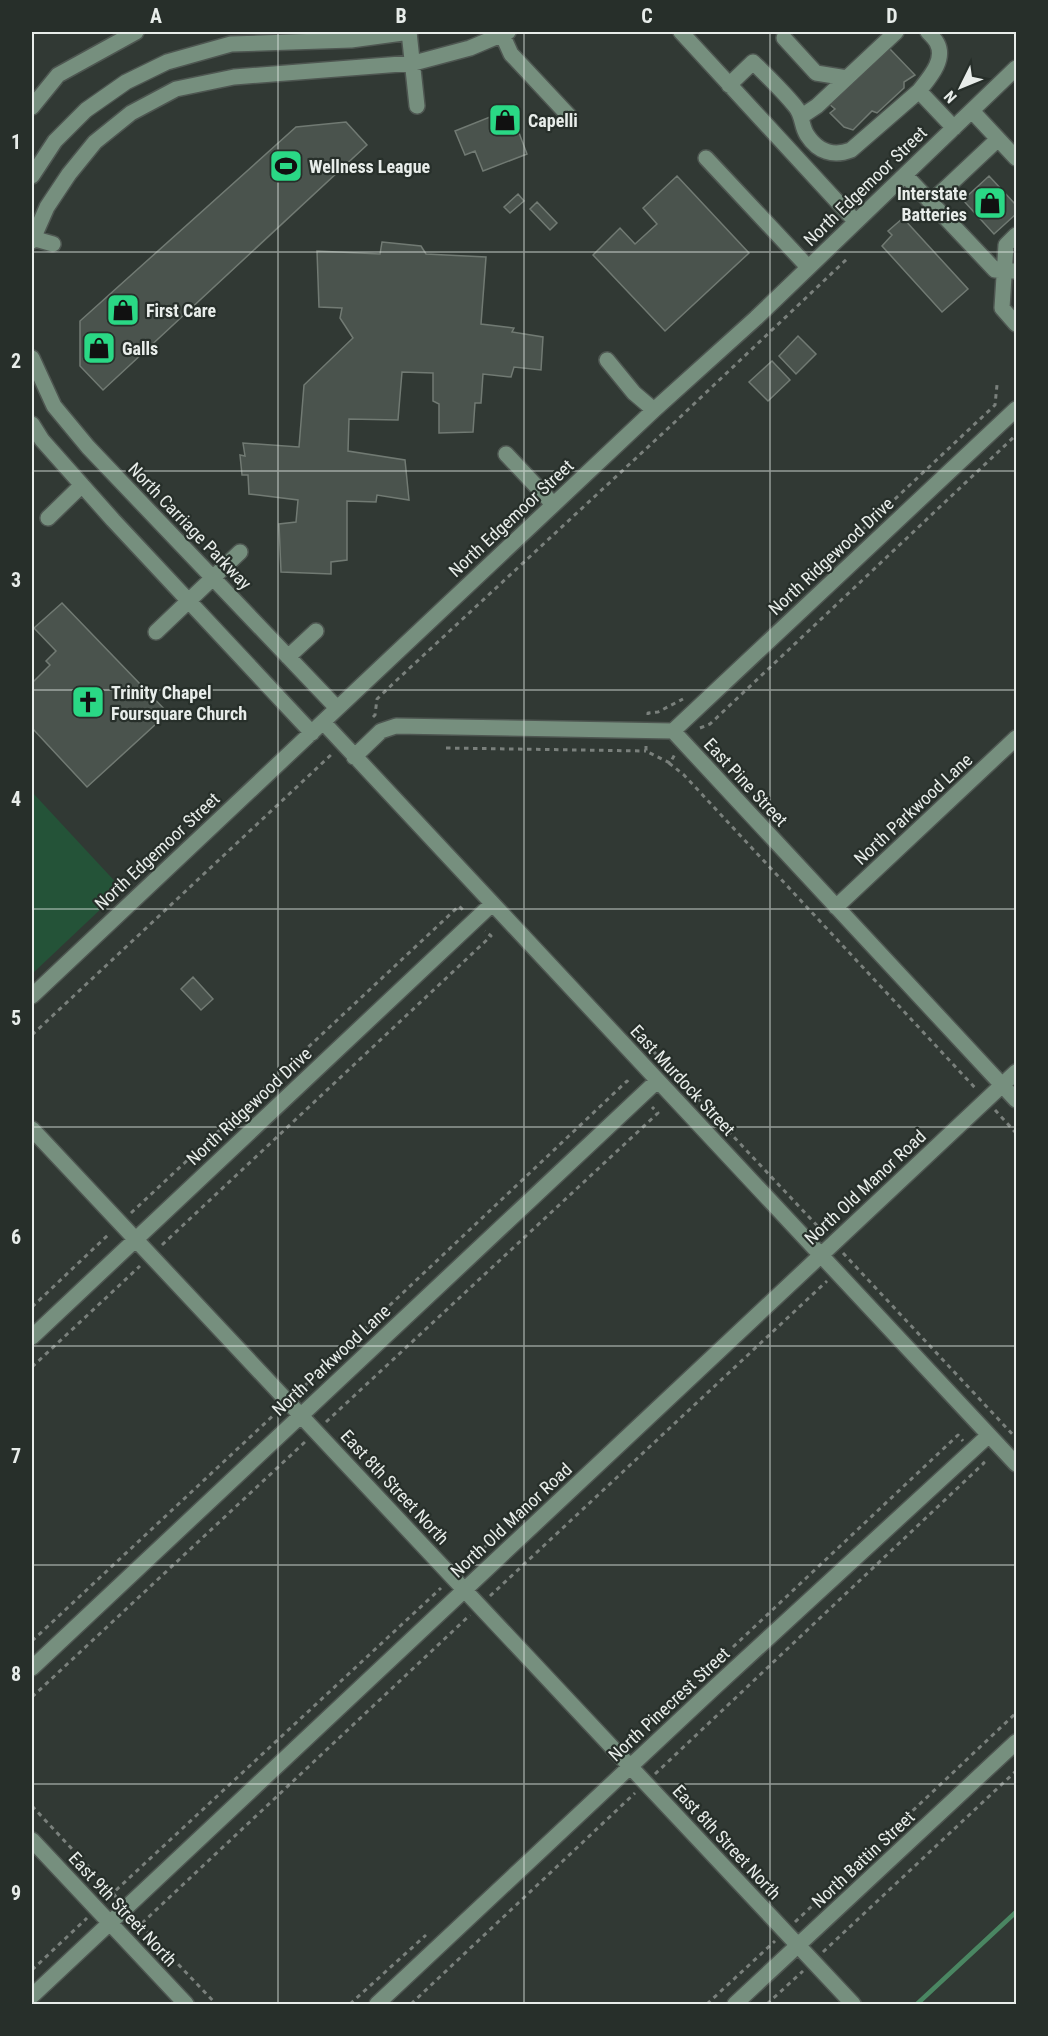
<svg xmlns="http://www.w3.org/2000/svg" width="1048" height="2036" viewBox="0 0 1048 2036" font-family="'Roboto Condensed',sans-serif">
<style>
.green{fill:#245338}
.lines{fill:none;stroke-linecap:round;stroke-linejoin:round}
.stream{stroke:#4a8662;stroke-width:4.5}
.building{fill:#4a534d;stroke:#717a73;stroke-width:1.5}
.minor-casing{stroke:#4e5651;stroke-width:18}
.path{stroke:#7a807c;stroke-width:3;stroke-dasharray:4.5 4.5;stroke-linecap:butt}
.minor{stroke:#768f7e;stroke-width:15}
.grid{fill:none;stroke:#e8edea;stroke-width:1.5;stroke-opacity:0.55}
.labels{text-anchor:middle;dominant-baseline:central;stroke-width:4.5;stroke-linejoin:round;paint-order:stroke}
.poi-label{font-size:18px;font-weight:bold;fill:#e8edea;stroke:#272f2a;text-anchor:start}
.street-label{font-size:18px;fill:#e8edea;stroke:#272f2a}
.neatline{fill:none;stroke:#e8edea;stroke-width:2}
.grid-label{font-size:20px;text-anchor:middle;font-weight:bold;fill:#e8edea}
</style>
<rect width="100%" height="100%" fill="#313934"/>
<path class="green" d="M32 792 122 889 32 974Z"/>
<g class="lines">
<path class="stream" d="M917 2004 1016 1912"/>
</g>
<path class="building" d="M889 48 915 75 904 82V88L877 113 872 111 853 130 844 127 830 113 835 109 828 103Z
M510 109 527 154 483 171 475 151 465 155 455 131Z
M346 122 367 145 103 390 80 366V321L296 127Z
M677 176 749 253 665 331 593 255 620 228 635 244 657 224 643 208Z
M989 176 1016 205V214L994 234 963 200Z
M518 194 524 201 510 213 504 207Z
M537 202 557 223 550 230 530 209Z
M903 218 968 289 942 312 882 246 892 235 888 231Z
M382 242 421 246 426 254 486 257 481 324 514 328 512 332 543 337 541 370 514 367 511 377 483 374 481 403H475L473 432 439 433V404L433 401V373L402 372 398 420 349 419 348 451 405 460 409 500 377 495 376 502 347 501V560L331 562V574L281 572 279 524 296 522 298 500 249 494 248 475H242L240 455 245 456 243 443 299 447 304 385 353 338 340 318 342 308 319 307 317 251 380 254Z
M798 336 816 354 796 374 779 356Z
M772 361 790 380 768 401 749 382Z
M62 603 168 713 87 787 32 728V683L50 665 46 661 56 651 34 628Z
M193 977 213 999 201 1010 181 989Z"/>
<g class="lines">
<g class="minor-casing">
<path id="minor" d="M409 32 417 106
M681 32 856 222
M502 34 511 54 570 117
M784 38 816 73 847 78
M729 85 753 62C767 76 782 90 795 106 803 115 801 126 807 135 818 152 833 157 851 150L919 91 954 128
M919 91C929 78 946 60 937 43 935 39 931 35 928 32
M32 107 58 75 136 32
M972 111 1016 158
M802 116 817 106 896 32
M706 158 808 267
M905 175 995 270 1016 271
M32 176 55 141 86 110 126 82 167 62 231 44 351 40 410 32
M931 202 998 139
M1016 235 1006 245 1002 308 1016 324
M32 238 53 244
M32 241 47 207 69 174 95 142 131 113 176 89 234 77 414 63 470 48 508 32
M32 358 54 406 88 447 337 708
M607 360 634 393 654 410
M32 424 42 440 113 520 312 733
M506 454 553 504
M48 518 82 485
M156 632 240 552
M288 657 316 631
M323 722 1016 1464
M673 731 1016 409
M354 757 381 731 396 726 673 731 1016 1100
M836 907 1016 738
M32 996 654 410 756 318 1016 68
M32 1129 853 2004
M32 1337 492 904
M32 1668 657 1081
M32 1840 186 2004
M32 1996 1016 1072
M377 2004 715 1687 989 1435
M735 2004 1016 1742"/>
</g>
<path class="path" d="M862 530 995 405 997 385
M648 715V713L658 712 683 699
M373 717 375 715 377 699 399 678 676 421 849 257
M700 728 710 724 1016 435
M646 746V751L670 763 675 754
M446 748 646 751
M669 763 684 775 977 1090
M32 1035 333 753
M654 1052 824 1233
M995 1110 1016 1133
M131 1213 459 906 463 910
M162 1245 491 936 485 931
M843 1253 1016 1438
M32 1307 109 1234
M32 1367 140 1266
M298 1392 627 1081 631 1085
M326 1422 658 1113 652 1107
M463 1567 498 1535
M490 1596 827 1281
M32 1641 278 1411
M733 1647 958 1435 963 1441
M32 1697 306 1441
M655 1774 984 1463 982 1461
M32 1806 113 1893 107 1899
M116 1897 113 1893 441 1588
M136 1920 140 1925 470 1615
M795 1922 1016 1713
M141 1925 216 2004
M823 1952 1016 1771
M32 1970 87 1918
M350 2004 426 1935
M411 2004 635 1793
M707 2004 775 1941
M767 2004 803 1971"/>
<use href="#minor" class="minor"/>
</g>
<path class="grid" d="M278 32V2004M524 32V2004M770 32V2004M32 252H1016M32 471H1016M32 690H1016M32 909H1016M32 1127H1016M32 1346H1016M32 1565H1016M32 1784H1016"/>
<defs>
<g id="shop-square" transform="scale(1.725)"><rect x="-9" y="-9" width="18" height="18" rx="4" fill="#2ad885" stroke="#272f2a"/><path d="M-5-2.5h2.3a2.7 3.5 0 0 1 5.4 0H5L5.5 6h-11ZM-1.5-2.5h3a1.5 2.3 0 0 0-3 0Z" fill="#111"/></g>
<g id="stadium-square" transform="scale(1.725)"><rect x="-9" y="-9" width="18" height="18" rx="4" fill="#2ad885" stroke="#272f2a"/><path d="M0-5a6.5 5 0 1 0 0 10a6.5 5 0 1 0 0-10ZM-3.5-1.8h7v3.6h-7Z" fill="#111"/></g>
<g id="church-square" transform="scale(1.725)"><rect x="-9" y="-9" width="18" height="18" rx="4" fill="#2ad885" stroke="#272f2a"/><path d="M-1.2-6h2.4v3.5h3.3v2.4h-3.3V6h-2.4V-.1h-3.3v-2.4h3.3Z" fill="#111"/></g>
</defs>
<g fill-rule="evenodd">
<use href="#shop-square" x="505" y="120"/>
<use href="#stadium-square" x="286" y="166"/>
<use href="#shop-square" x="990" y="203"/>
<use href="#shop-square" x="123" y="310"/>
<use href="#shop-square" x="99" y="348"/>
<use href="#church-square" x="88" y="702"/>
</g>
<g class="labels">
<g class="poi-label">
<text x="528" y="120">Capelli</text>
<text x="309" y="166">Wellness League</text>
<text x="967" y="193" text-anchor="end">Interstate<tspan x="967" dy="21">Batteries</tspan></text>
<text x="146" y="310">First Care</text>
<text x="122" y="348">Galls</text>
<text x="111" y="692">Trinity Chapel<tspan x="111" dy="21">Foursquare Church</tspan></text>
</g>
<g class="street-label">
<text transform="translate(865 186) rotate(-44)">North Edgemoor Street</text>
<text transform="translate(511 518) rotate(-43)">North Edgemoor Street</text>
<text transform="translate(190 526) rotate(46)">North Carriage Parkway</text>
<text transform="translate(831 556) rotate(-43)">North Ridgewood Drive</text>
<text transform="translate(746 782) rotate(47)">East Pine Street</text>
<text transform="translate(913 809) rotate(-43)">North Parkwood Lane</text>
<text transform="translate(157 851) rotate(-43)">North Edgemoor Street</text>
<text transform="translate(683 1080) rotate(47)">East Murdock Street</text>
<text transform="translate(249 1106) rotate(-43)">North Ridgewood Drive</text>
<text transform="translate(865 1187) rotate(-43)">North Old Manor Road</text>
<text transform="translate(331 1360) rotate(-43)">North Parkwood Lane</text>
<text transform="translate(395 1487) rotate(47)">East 8th Street North</text>
<text transform="translate(511 1520) rotate(-43)">North Old Manor Road</text>
<text transform="translate(669 1704) rotate(-43)">North Pinecrest Street</text>
<text transform="translate(727 1842) rotate(47)">East 8th Street North</text>
<text transform="translate(863 1859) rotate(-43)">North Battin Street</text>
<text transform="translate(123 1909) rotate(47)">East 9th Street North</text>
</g>
</g>
<rect width="1048" height="2036" fill="none" stroke="#272f2a" stroke-width="66"/>
<g transform="translate(961 87) rotate(227)" stroke="#272f2a" stroke-width="4.5" paint-order="stroke">
<path d="M0-4.5L10 22L0 15L-10 22Z" fill="#e8edea"/>
<text y="-9" font-size="16" font-weight="bold" text-anchor="middle" fill="#e8edea">N</text>
</g>
<rect x="33" y="33" width="982" height="1970" class="neatline"/>
<g class="grid-label">
<text x="156" y="23">A</text>
<text x="401" y="23">B</text>
<text x="647" y="23">C</text>
<text x="892" y="23">D</text>
<text x="16" y="149">1</text>
<text x="16" y="368">2</text>
<text x="16" y="587">3</text>
<text x="16" y="806">4</text>
<text x="16" y="1025">5</text>
<text x="16" y="1244">6</text>
<text x="16" y="1463">7</text>
<text x="16" y="1681">8</text>
<text x="16" y="1900">9</text>
</g>
</svg>
